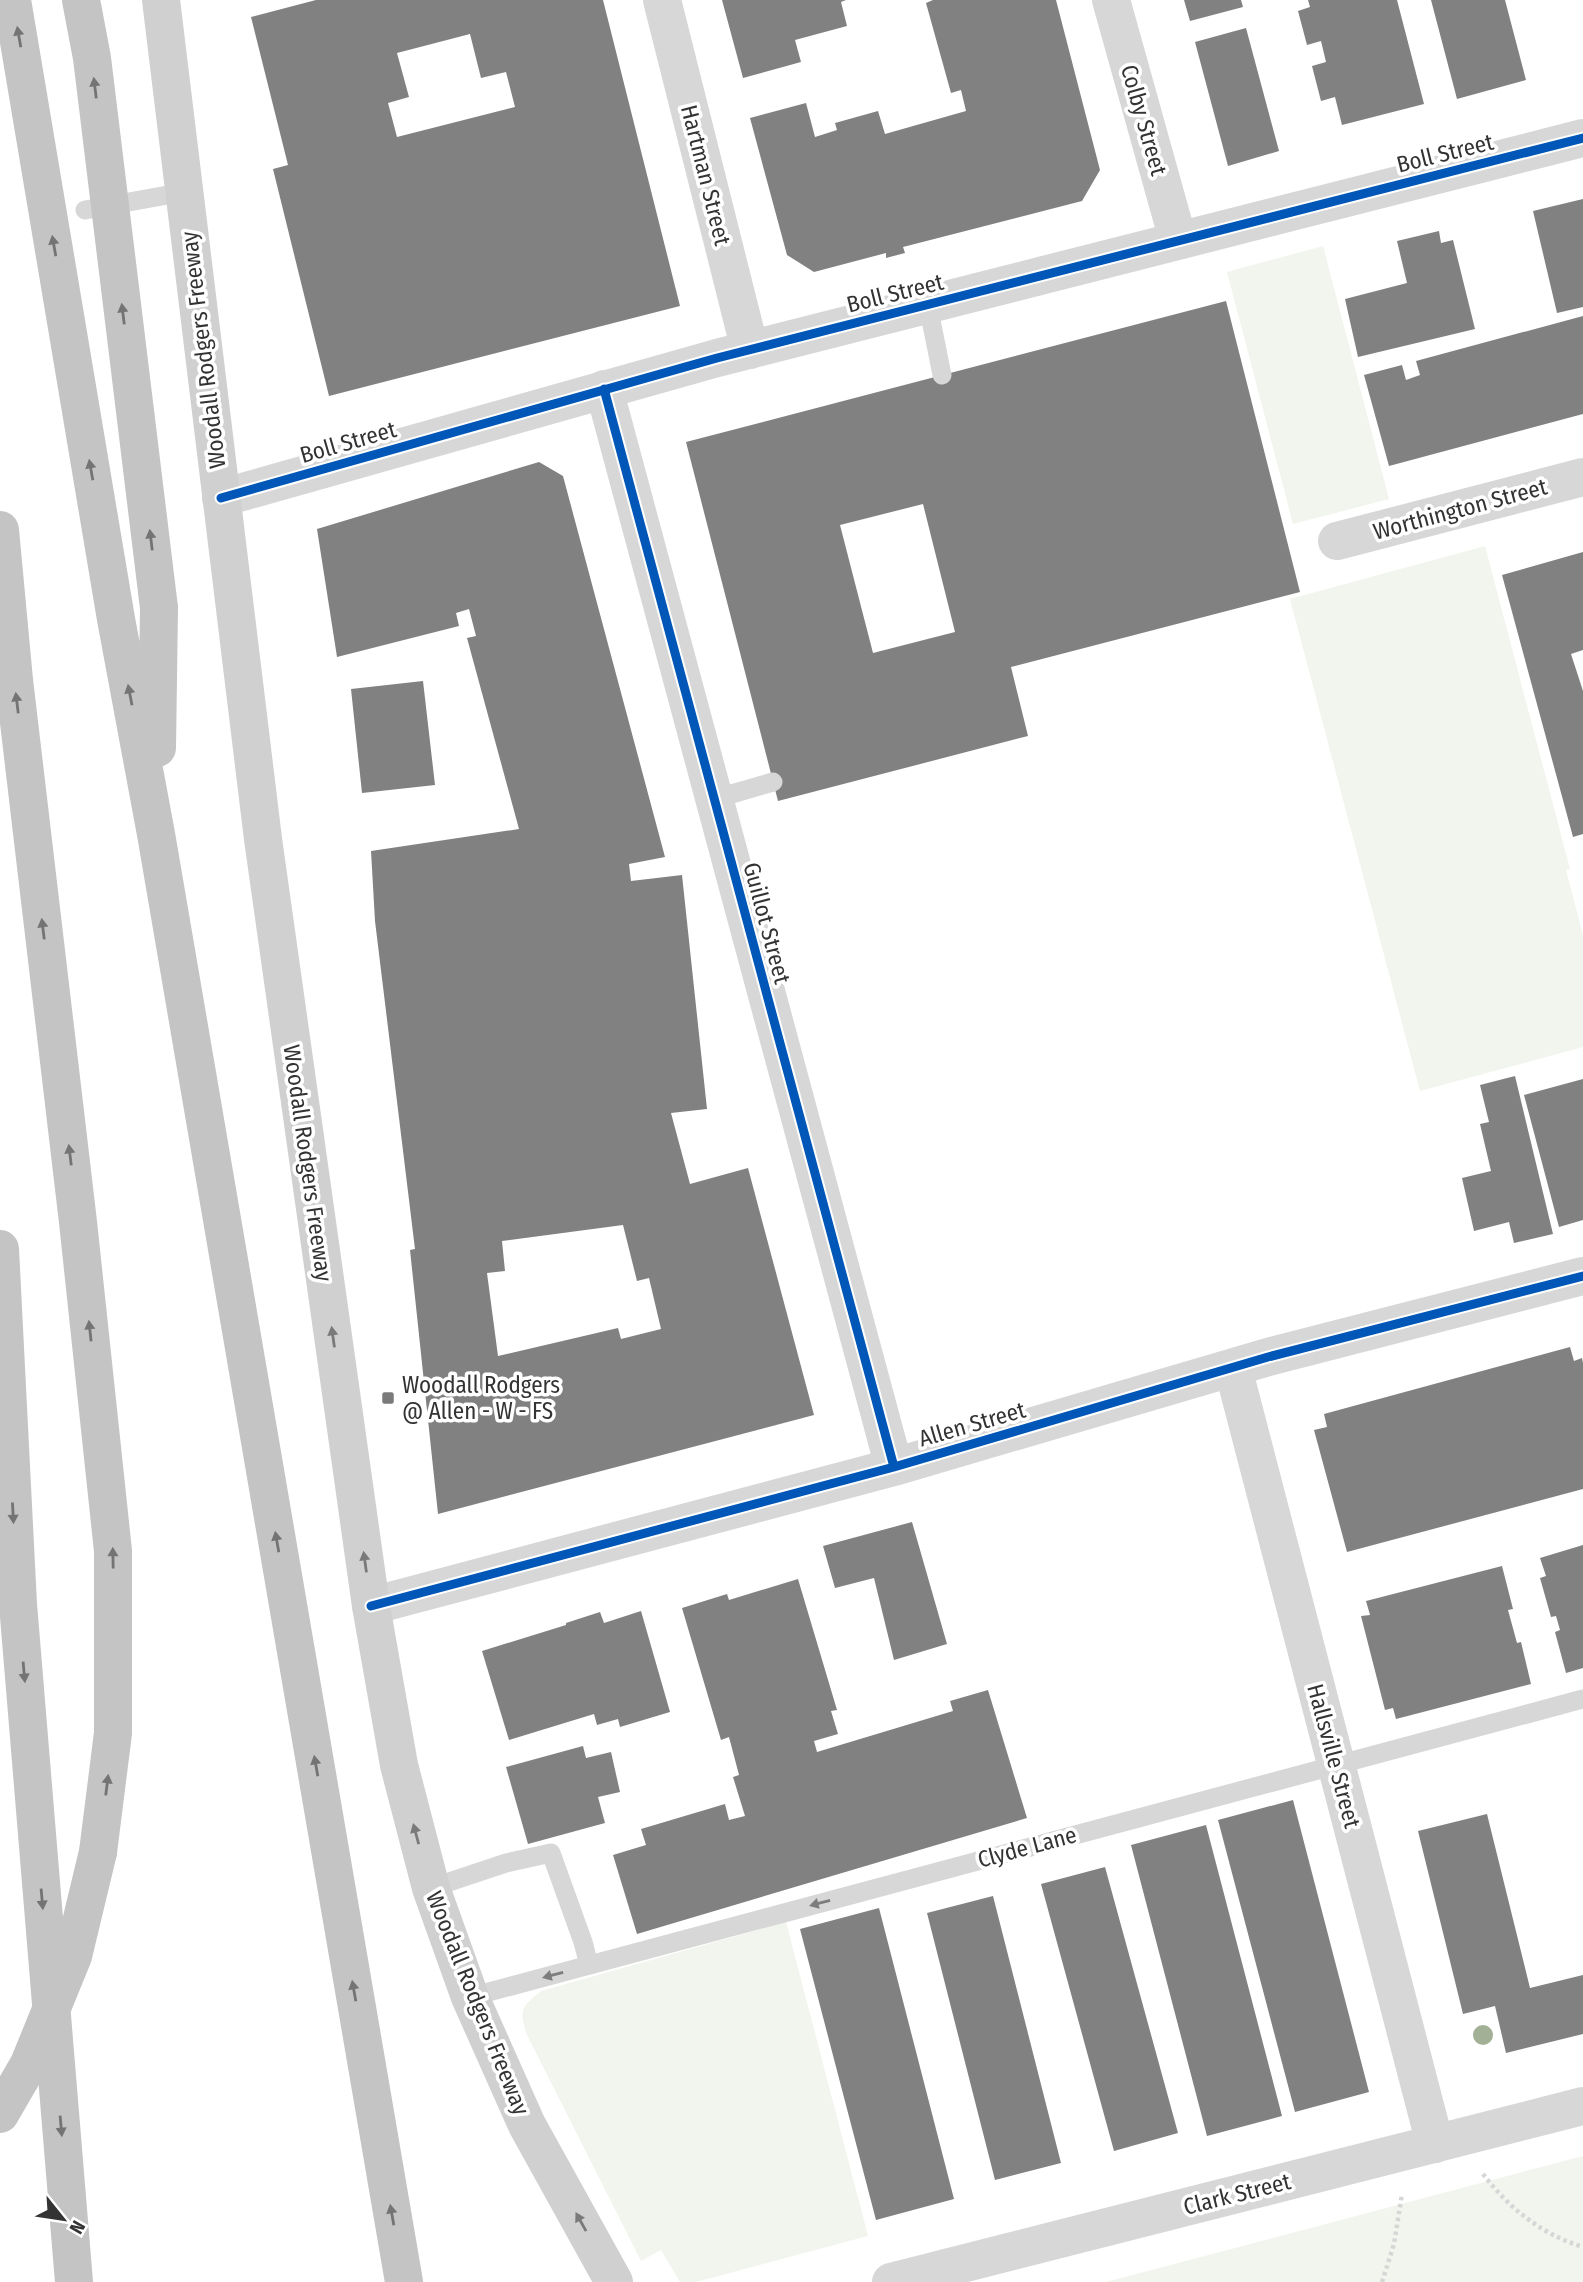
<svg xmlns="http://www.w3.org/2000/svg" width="1583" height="2282" viewBox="0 0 1583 2282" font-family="'Fira Sans Condensed',sans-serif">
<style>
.green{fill:#f1f5ed}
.building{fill:#818181;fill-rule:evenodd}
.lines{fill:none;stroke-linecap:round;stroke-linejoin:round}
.path{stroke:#d6d6d6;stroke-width:4.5;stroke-dasharray:3.5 3.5;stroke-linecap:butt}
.lane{stroke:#d7d7d7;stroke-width:19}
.street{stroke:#d7d7d7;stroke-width:38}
.secondary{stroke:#d0d0d0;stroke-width:38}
.highway{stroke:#c4c4c4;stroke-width:38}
.highway-bridge{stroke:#c4c4c4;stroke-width:38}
.cycleway-casing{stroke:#fff;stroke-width:13}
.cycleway{stroke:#0057b8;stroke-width:9}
.tree{fill:#a2b095}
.oneway{fill:#747474}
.oneway2{fill:#7a7a7a}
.oneway3{fill:#7d7d7d}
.poi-dot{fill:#7a7a7a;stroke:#fff;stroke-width:2.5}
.labels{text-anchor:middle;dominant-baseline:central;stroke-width:7;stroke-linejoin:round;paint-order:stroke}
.street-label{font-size:23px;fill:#333;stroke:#fff}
.poi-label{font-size:23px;fill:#333;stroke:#fff;text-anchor:start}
</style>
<rect width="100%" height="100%" fill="#fff"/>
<path class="green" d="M1323 246 1389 499 1293 524 1227 272Z
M1485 546 1570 869 1566 870 1583 935V1047L1420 1091 1290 599Z
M786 1922 868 2236 696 2282H680L661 2250 641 2261 526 2033C519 2008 522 2007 541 1991Z
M1583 2156V2282H1106Z"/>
<path class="building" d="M316 0H603L680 306 329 396 273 169 288 165 251 17ZM470 34 481 78 506 72 515 107 397 137 388 103 409 97 397 53Z
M722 0H846L841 2 847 26 795 40 801 62 743 78Z
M933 0H1056L1100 170 1082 201 903 247 905 253 886 258V253L814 272 787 255 750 118 806 103 815 137 837 130 835 123 878 111 885 134 966 111 961 90 951 93 926 3Z
M1184 0H1241L1243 7 1190 21Z
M1308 0H1397L1424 104 1342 125 1335 97 1321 101 1312 66 1326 62 1321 41 1307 45 1298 11 1310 7Z
M1431 0H1505L1526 80 1457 99Z
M1246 28 1279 151 1228 166 1195 42Z
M1583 199V307L1557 313 1533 211Z
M1439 231 1441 243 1453 240 1475 329 1358 357 1345 299 1407 283 1397 241Z
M1226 301 1300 592 1011 667 1028 736 778 801 686 442ZM923 504 955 632 873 653 840 525Z
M1583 316V414L1389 466 1364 375 1402 365 1406 380 1420 375 1416 361Z
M539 462 563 476 665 857 629 864 631 881 682 875 707 1109 671 1113 690 1184 748 1168 814 1415 438 1514 410 1250 415 1249 375 921 371 851 519 829 467 638 476 636 469 609 456 613 459 626 337 657 317 529ZM623 1225 637 1281 649 1278 661 1329 621 1339 618 1328 498 1356 487 1273 505 1271 502 1241Z
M1583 552V650L1571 654 1583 691V834L1573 837 1502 575Z
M423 681 435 785 362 793 351 689Z
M1515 1076 1553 1234 1514 1243 1509 1222 1474 1231 1462 1178 1491 1171 1480 1124 1489 1122 1480 1085Z
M1583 1079V1220L1559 1227 1524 1095Z
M1570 1347 1574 1361 1582 1358 1583 1363V1489L1347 1552 1314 1430 1327 1427 1324 1414Z
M912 1522 947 1644 894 1660 874 1578 835 1588 823 1546Z
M1583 1545V1668L1566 1673 1555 1632 1560 1630 1556 1616 1551 1617 1540 1578 1546 1576 1540 1558Z
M1502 1566 1513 1609 1508 1610 1517 1643 1521 1642 1531 1684 1396 1719 1393 1708 1385 1710 1361 1616 1370 1615 1366 1601Z
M798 1579 837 1710 831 1711 838 1734 814 1741 817 1752 953 1711 950 1701 988 1690 1027 1818 637 1934 613 1855 646 1845 641 1829 725 1804 729 1820 745 1816 733 1777 739 1775 729 1737 721 1740 682 1608 727 1594 729 1600Z
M641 1611 670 1712 620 1727 618 1719 597 1725 594 1714 509 1740 482 1651 566 1625V1623L600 1612 604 1623Z
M583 1746 586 1758 611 1752 620 1792 598 1797 605 1823 528 1844 506 1767Z
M1293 1800 1369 2092 1295 2112 1218 1820Z
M1487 1814 1530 1988 1583 1975V2034L1506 2053 1495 2006 1463 2014 1418 1831Z
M1206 1825 1282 2116 1207 2136 1131 1845Z
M1105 1867 1178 2133 1114 2151 1041 1884Z
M993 1896 1061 2163 995 2180 927 1913Z
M879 1908 954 2199 876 2220 800 1929Z"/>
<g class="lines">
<path class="path" d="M1483 2174C1510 2209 1541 2234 1583 2247
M1382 2282 1394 2244 1402 2194"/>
<path class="lane" d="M85 210 184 192
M928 305 942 375
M714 799 773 782
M431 1888 506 1863 551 1853 583 1942 589 1965
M470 1997 1583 1699"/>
<path class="street" d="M662 0 750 350
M1111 0 1178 240
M604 389 894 1467
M221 498 717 358 1583 138
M1337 541 1583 477
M1233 1368 1435 2144
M371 1606 894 1467 1268 1357 1583 1276
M891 2282 1583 2106"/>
<path class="secondary" d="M161 0 263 839 371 1606 399 1765 431 1888 470 1997 527 2125 614 2282"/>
<path class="highway" d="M12 0 116 619 156 834 404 2282
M0 530 14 680 78 1222 113 1551V1733L98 1852
M157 748 159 608
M0 1249 18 1604 74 2282"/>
<path class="highway-bridge" d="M81 0 92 58 159 608
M0 2114 29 2064 73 1956 98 1852"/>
<g class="cycleway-casing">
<path id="cycleway" d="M604 389 894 1467
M221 498 717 358 1583 138
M371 1606 894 1467 1268 1357 1583 1276"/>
</g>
<use href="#cycleway" class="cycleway"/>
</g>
<circle class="tree" cx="1483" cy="2035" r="10"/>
<defs><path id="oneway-solid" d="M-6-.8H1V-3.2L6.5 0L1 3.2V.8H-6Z" transform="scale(1.75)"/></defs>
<g class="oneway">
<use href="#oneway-solid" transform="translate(19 37) rotate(-100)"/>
<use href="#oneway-solid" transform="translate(95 88) rotate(-97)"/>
<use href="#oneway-solid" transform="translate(54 246) rotate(-100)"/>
<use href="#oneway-solid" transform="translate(123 314) rotate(-97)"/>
<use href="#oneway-solid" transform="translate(91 470) rotate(-100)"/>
<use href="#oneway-solid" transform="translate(151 540) rotate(-97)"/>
<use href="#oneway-solid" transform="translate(130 695) rotate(-101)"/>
<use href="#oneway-solid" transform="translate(17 703) rotate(-97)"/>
<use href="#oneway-solid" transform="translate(43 929) rotate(-97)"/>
<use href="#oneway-solid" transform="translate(70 1155) rotate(-97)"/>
<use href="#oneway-solid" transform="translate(90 1331) rotate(-96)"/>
<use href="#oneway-solid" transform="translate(13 1513) rotate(87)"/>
<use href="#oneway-solid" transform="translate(277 1542) rotate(-100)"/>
<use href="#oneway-solid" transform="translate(113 1558) rotate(-91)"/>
<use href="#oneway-solid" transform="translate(24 1672) rotate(85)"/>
<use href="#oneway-solid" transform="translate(316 1766) rotate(-100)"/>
<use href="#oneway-solid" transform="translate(107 1785) rotate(-83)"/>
<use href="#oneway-solid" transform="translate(42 1899) rotate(85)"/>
<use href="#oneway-solid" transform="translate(354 1991) rotate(-100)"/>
<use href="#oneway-solid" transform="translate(61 2126) rotate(85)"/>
<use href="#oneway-solid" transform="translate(392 2215) rotate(-100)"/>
</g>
<g class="oneway2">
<use href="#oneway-solid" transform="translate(333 1337) rotate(-98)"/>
<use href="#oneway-solid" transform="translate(365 1562) rotate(-98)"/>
<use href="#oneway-solid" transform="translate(416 1834) rotate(-105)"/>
<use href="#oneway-solid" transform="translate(581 2222) rotate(-119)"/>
</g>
<g class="oneway3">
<use href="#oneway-solid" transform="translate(820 1903) rotate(165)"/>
<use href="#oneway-solid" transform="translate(553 1975) rotate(165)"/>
</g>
<rect class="poi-dot" x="381" y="1391" width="14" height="14" rx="3.5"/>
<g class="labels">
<g class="street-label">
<text transform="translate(1144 120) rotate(74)">Colby Street</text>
<text transform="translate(1445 153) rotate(-14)">Boll Street</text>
<text transform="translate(706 175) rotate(76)">Hartman Street</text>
<text transform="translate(895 293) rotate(-14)">Boll Street</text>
<text transform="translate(203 350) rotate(-97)">Woodall Rodgers Freeway</text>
<text transform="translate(348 442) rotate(-16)">Boll Street</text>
<text transform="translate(1460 509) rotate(-15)">Worthington Street</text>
<text transform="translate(767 923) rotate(75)">Guillot Street</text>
<text transform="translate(308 1163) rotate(82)">Woodall Rodgers Freeway</text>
<text transform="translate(972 1424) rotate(-16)">Allen Street</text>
<text transform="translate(1334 1756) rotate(75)">Hallsville Street</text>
<text transform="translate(1027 1847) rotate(-15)">Clyde Lane</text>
<text transform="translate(478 2003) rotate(68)">Woodall Rodgers Freeway</text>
<text transform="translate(1237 2194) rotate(-14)">Clark Street</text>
</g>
<g class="poi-label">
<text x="402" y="1385">Woodall Rodgers<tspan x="402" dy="26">@ Allen - W - FS</tspan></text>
</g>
</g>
<g transform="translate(63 2219) rotate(120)" stroke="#ffffff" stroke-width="5" paint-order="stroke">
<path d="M0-5L12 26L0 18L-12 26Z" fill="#333333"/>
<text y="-10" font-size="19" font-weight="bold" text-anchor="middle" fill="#333333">N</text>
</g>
</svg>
